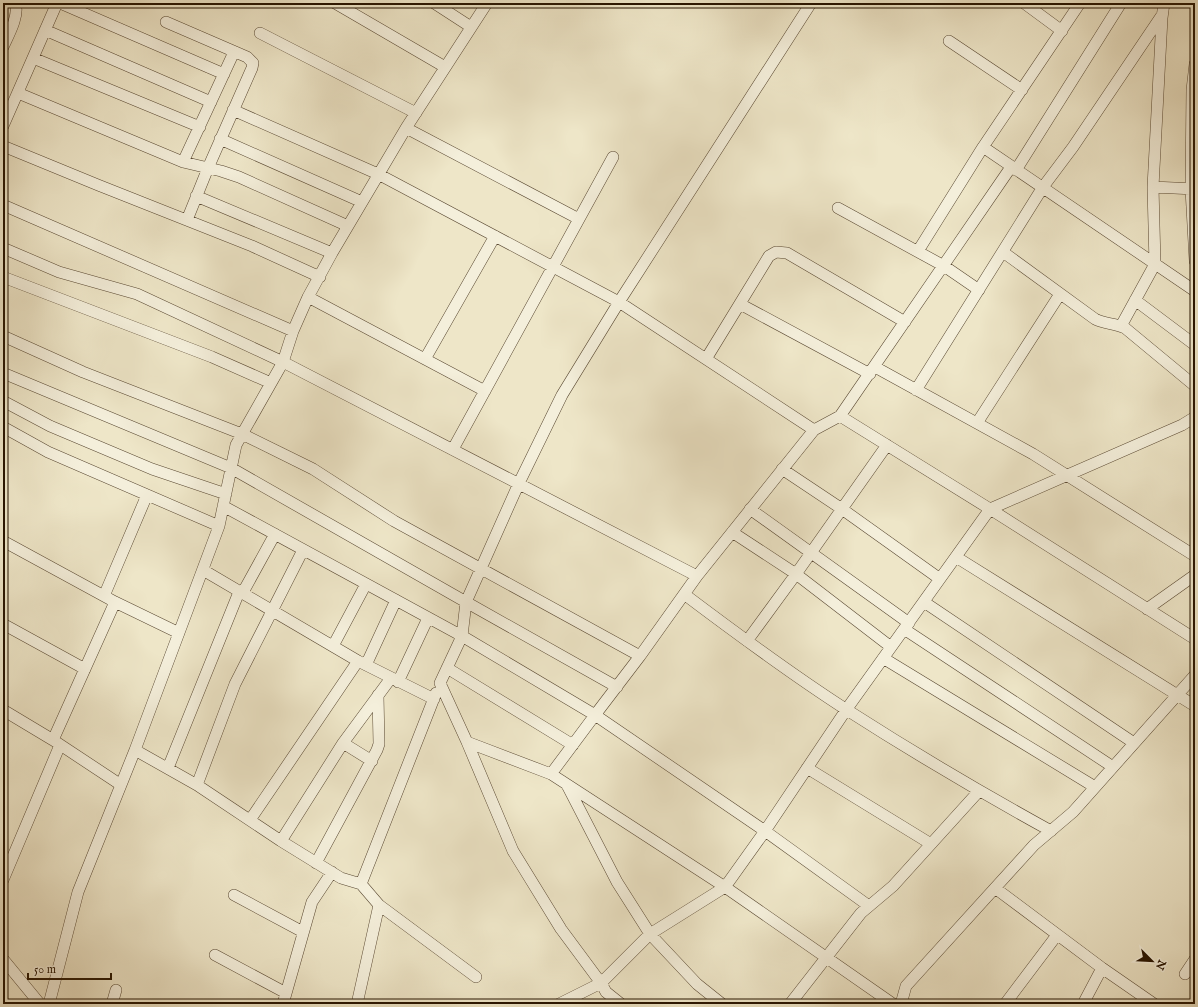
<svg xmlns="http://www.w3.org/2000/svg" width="1198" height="1007" viewBox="0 0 1198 1007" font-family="'IM FELL English',serif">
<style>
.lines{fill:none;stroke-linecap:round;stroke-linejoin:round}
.minor-casing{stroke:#594832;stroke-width:12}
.minor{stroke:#f4efdb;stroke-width:11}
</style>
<rect width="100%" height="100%" fill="#eee6c8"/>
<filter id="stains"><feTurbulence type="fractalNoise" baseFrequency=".005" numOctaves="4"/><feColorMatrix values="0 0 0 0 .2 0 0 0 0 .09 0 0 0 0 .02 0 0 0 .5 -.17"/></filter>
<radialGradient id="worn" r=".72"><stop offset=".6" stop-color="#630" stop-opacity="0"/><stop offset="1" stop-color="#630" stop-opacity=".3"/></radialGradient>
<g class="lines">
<g class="minor-casing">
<path id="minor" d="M60 3 224 74
M335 3 445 67
M434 3 471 27
M1024 3 1062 31
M166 22 247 57 253 63 252 68 208 168 187 220
M45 30 211 102
M260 33 416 113
M949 41 1022 90
M3 47C8 36 20 15 15 3
M33 58 200 127
M1195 64 1192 90 1191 189 1195 261
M18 93 183 162 221 171 239 177 348 226
M233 110 378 174 619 302 814 430
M3 126 57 3
M406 128 579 219
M220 139 362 202
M3 146 98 185 252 246 320 277
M983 147 1195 291
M183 162 234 52
M1016 170 1121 3
M1153 187 1195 189
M196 196 332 253
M3 205 293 331
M838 208 944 266 979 290
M3 248 59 272 137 294 283 362 697 576
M918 251 983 147 1080 3
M1003 252 1095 319C1104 324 1115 323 1125 328L1195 386
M3 277 212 357 271 383
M308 297 485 391
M1135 300 1195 345
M740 304 870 374
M1121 326 1155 264 1153 187 1162 18 1164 3
M3 336 83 372 242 434 313 469 394 521 640 656
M425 359 495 236
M706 359 769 256 776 252 787 253 905 322
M875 367 1033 454 1195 556
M3 373 231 468 466 602 617 687
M916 390 1043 187 1073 147 1162 15
M3 401 50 426 152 469 226 494
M840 416 1011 167
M977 423 1060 294
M3 427 48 452 219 526
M453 449 613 157
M782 469 842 509 940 579
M223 506 462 636 595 715 551 774
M750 509 909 623
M732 532 796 574 891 647
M3 541 115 602 179 633
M956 557 1195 706
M203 570 358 661 434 699
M242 594 275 534
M684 594C737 634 791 674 847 710 914 753 982 793 1051 831
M104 596 147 495
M924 602 1134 743
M1147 609 1195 575
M3 624 85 669
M904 629 1113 767
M747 641 796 574 887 445
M333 646 366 584
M883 658 1095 787
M366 665 396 600
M447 668 573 745
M398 682 428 618
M3 710 53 740 121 785
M53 740 115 602
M467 742 551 774 725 887 893 1004
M343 743 372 761
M168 768 239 592
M807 768 931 844
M197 785 235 684 303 550
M567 785 617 882 650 934 697 984 722 1004
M250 820 358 661
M281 841 343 743 391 678
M316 863 377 750 379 744 378 695
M3 880 60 745
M361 884 436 693
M995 888 1102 968 1154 1004
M234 895 303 932
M379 905 476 977
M869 906 765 831 595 715 640 656 697 576 814 430 840 416 990 509 1195 639
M215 955 286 993
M3 959 40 1004
M1185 974 1195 959
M49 1004 78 892 135 750
M112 1004 116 990
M283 1004 312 902 332 872
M357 1004 379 905 361 884 341 878 281 841 197 785 135 750 219 526 236 445 283 362 293 331 308 297 332 253 406 128 487 3
M559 1004 601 983 650 934 725 887 765 831 846 710 990 509 1182 425 1195 417
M621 1004 606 992 601 983 561 929 513 851 467 742 440 683 462 636 466 602 519 483 562 395 619 302 811 3
M790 1004 861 913 893 886 979 791
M901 1004 906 986 1034 845 1073 812 1195 675
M1005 1004 1057 935
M1083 1004 1102 968"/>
</g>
<use href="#minor" class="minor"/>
</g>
<rect width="1198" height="1007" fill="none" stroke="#eee6c8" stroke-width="16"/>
<rect x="4" y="4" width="1190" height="999" fill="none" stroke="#271400" stroke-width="2"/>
<rect x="8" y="8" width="1182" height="991" fill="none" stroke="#271400"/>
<g transform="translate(1152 961) rotate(114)" stroke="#f4efdb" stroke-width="3" paint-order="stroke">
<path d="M0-3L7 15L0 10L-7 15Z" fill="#271400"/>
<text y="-6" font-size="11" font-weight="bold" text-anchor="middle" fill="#271400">N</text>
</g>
<path d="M28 973v6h83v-6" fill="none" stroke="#271400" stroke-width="2"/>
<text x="34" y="973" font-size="12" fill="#271400" stroke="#f4efdb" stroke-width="3" paint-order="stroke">50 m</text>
<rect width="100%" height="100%" filter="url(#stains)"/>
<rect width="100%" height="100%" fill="url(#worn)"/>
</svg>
